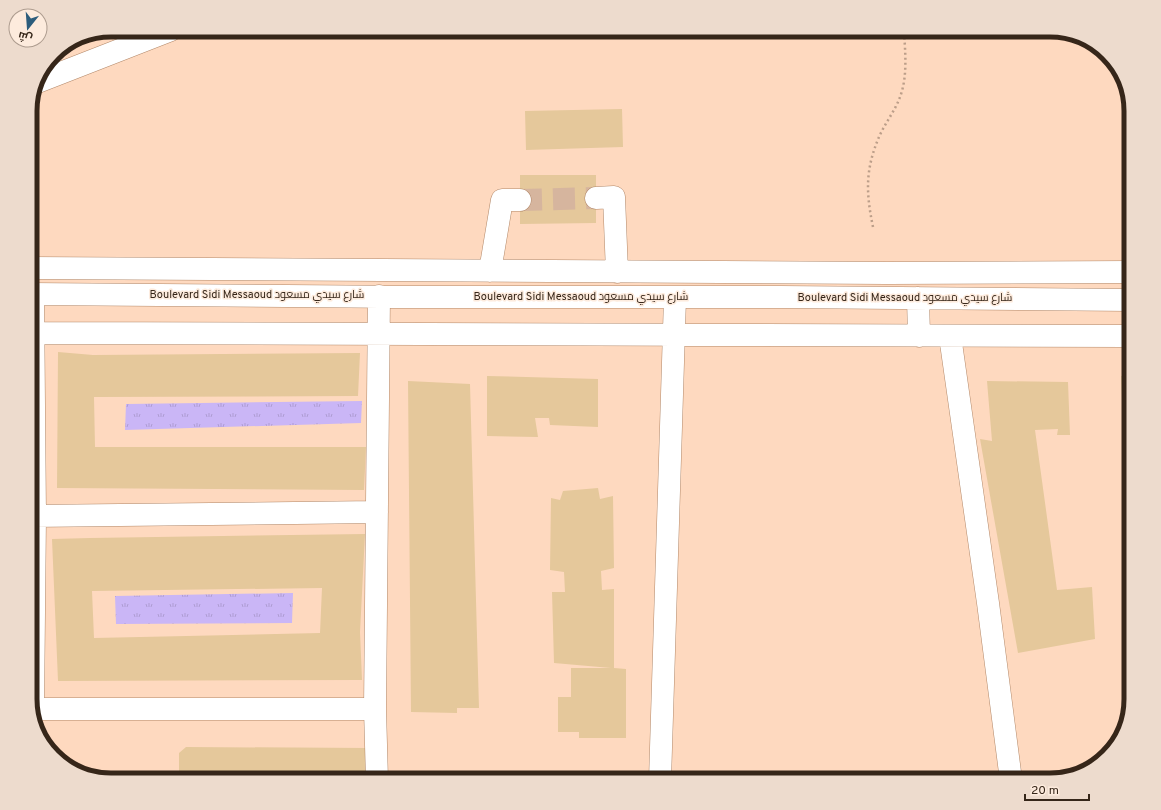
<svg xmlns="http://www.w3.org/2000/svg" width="1161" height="810" viewBox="0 0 1161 810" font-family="Overpass,Cairo,sans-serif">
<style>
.grass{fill:url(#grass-tufts)}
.building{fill:#e5c89b;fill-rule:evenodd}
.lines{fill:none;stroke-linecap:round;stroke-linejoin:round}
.minor-tunnel{stroke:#d6b59e;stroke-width:22;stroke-dasharray:22 11;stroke-linecap:butt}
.minor-casing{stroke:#b28869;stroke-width:23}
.path{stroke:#bc9e89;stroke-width:2.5;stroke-dasharray:2 3;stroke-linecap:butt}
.minor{stroke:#fff;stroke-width:22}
.labels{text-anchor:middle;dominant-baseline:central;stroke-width:3;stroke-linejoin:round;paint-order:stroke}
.street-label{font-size:11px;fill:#362619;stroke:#fdebdd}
.rim{fill:none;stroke:#362619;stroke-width:5}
</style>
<defs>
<pattern id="grass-tufts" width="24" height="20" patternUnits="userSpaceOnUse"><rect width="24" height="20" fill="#cab6f6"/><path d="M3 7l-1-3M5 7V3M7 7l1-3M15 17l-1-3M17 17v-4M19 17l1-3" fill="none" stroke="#ae9cd2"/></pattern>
</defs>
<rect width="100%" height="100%" fill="#fed9bf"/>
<path class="grass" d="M362 401 361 423 125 430 126 404Z
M293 593 292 623 116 624 115 596Z"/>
<path class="building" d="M622 109 623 147 526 150 525 111Z
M520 175H596V223L520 224Z
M58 352 93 355 360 353 358 396 94 397 95 447H366L364 490 57 488Z
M1131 375V419L1123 421 1121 376Z
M487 376 598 379V427L550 425 549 418H535L538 437 487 436Z
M408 381 470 384 479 708H457V713L411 712Z
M987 381 1068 382 1070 435H1057L1058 429 1035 430 1057 590 1092 587 1095 639 1018 653 980 439 992 441Z
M598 488 600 499 613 496 614 568 601 571 602 590 614 589V668L626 669V738H579V732H558V697H571V668H611L554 663 552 592H565L564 572 550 570 551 498 560 500 563 491Z
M365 534 360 632 362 680 58 681 52 539 90 538ZM322 588 320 633 94 638 92 591Z
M186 747 368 748 365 780H179V753Z
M553 778 594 779V780H553Z"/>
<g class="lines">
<path class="minor-tunnel" d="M520 200 596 198"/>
<g class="minor-casing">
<path id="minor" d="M35 83 171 30
M596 198 614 197 617 272
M30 268 887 273 1131 272
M490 271 502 200H520
M30 294 412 297H781L1131 300
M33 294 35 516 33 709
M918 298 919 336
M30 333 1131 336
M950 336 988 603 1011 780
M30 516 377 512
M32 709H375
M377 780 375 709 379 296
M660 780 675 298"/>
</g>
<path class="path" d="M873 227C866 193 865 170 879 137 885 123 895 111 900 97 908 76 905 51 904 30"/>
<use href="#minor" class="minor"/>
</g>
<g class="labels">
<g class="street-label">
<text x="257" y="295">Boulevard Sidi Messaoud شارع سيدي مسعود</text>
<text x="581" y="297">Boulevard Sidi Messaoud شارع سيدي مسعود</text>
<text x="905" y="298">Boulevard Sidi Messaoud شارع سيدي مسعود</text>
</g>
</g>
<path d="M0 0H1161V810H0ZM111 37H1050A74 74 0 0 1 1124 111V699A74 74 0 0 1 1050 773H111A74 74 0 0 1 37 699V111A74 74 0 0 1 111 37Z" fill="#eddbcd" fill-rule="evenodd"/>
<path class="rim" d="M111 37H1050A74 74 0 0 1 1124 111V699A74 74 0 0 1 1050 773H111A74 74 0 0 1 37 699V111A74 74 0 0 1 111 37Z"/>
<g transform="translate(28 28) rotate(197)"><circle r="19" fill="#fdebdd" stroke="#ad9c8f"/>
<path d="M0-3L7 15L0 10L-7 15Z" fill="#2d5d7c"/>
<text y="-6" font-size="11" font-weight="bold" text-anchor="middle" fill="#362619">ش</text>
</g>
<path d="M1025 794v6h64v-6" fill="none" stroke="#362619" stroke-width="2"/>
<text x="1031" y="794" font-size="12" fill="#362619" stroke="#fdebdd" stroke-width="3" paint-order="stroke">20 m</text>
</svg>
